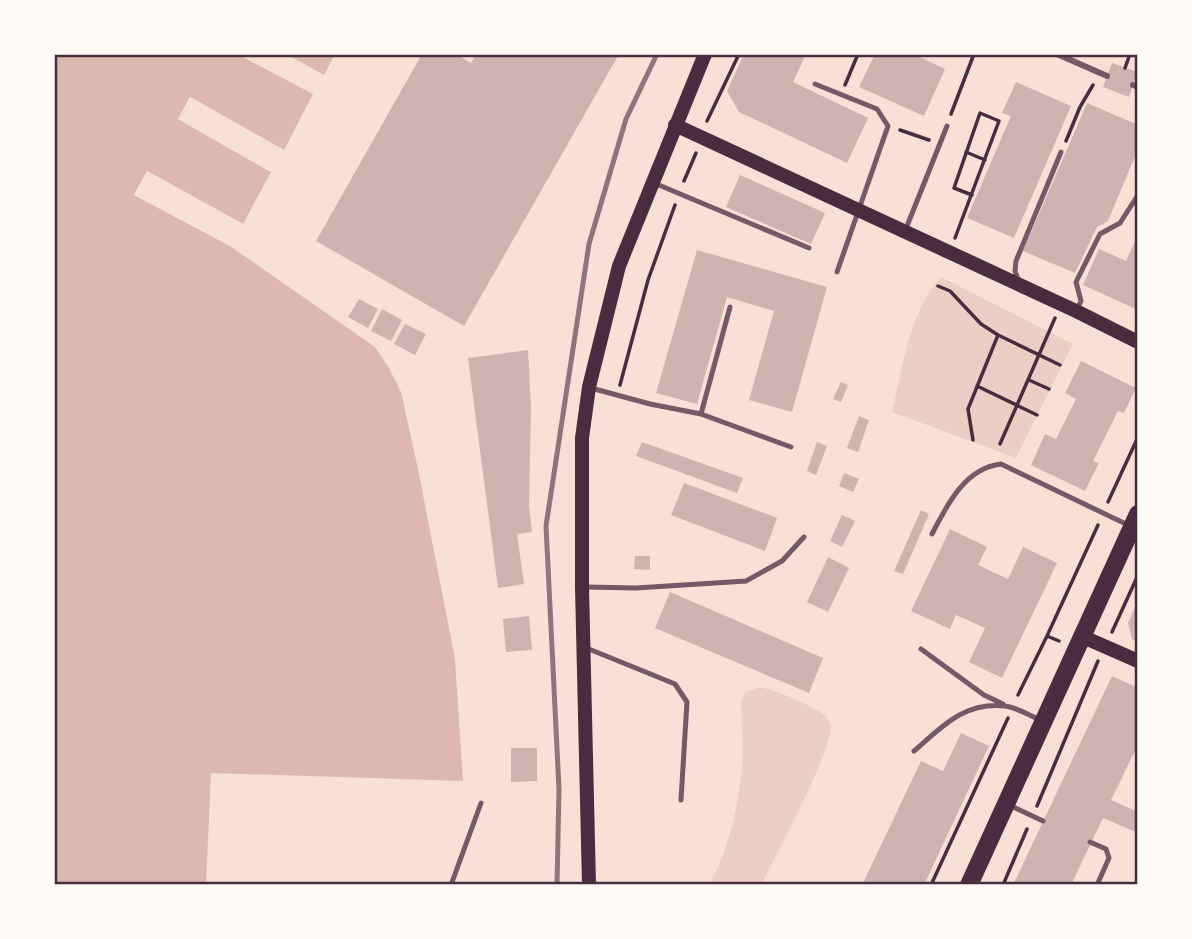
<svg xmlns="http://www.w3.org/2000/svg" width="1192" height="939" viewBox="0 0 1192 939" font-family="'PT Sans Narrow',sans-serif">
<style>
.green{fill:#ebcfc5}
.water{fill:#dcb8b0}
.pier{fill:#f7e1d7}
.building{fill:#ccb4b1}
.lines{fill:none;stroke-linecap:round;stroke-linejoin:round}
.path{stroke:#4a2c40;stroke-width:3.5}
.service{stroke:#755966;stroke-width:5}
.pedestrian{stroke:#755966;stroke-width:6}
.secondary{stroke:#4a2c40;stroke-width:14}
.primary{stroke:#4a2c40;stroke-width:18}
.rail{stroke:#8f747c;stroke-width:5}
.neatline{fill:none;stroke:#4a2c40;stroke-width:2.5}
</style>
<rect width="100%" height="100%" fill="#f7e1d7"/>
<path class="green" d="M941 277 1073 344 1016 458 892 412C903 367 909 312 941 277Z
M760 687C777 691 823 707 830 723 838 741 773 861 761 885H709C727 856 740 800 742 766 744 744 741 723 741 701L745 692Z"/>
<path class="water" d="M54 54H237L313 94 284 150 190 97 178 119 271 172 243 224 147 171 134 195 230 246 375 347 389 368 401 392 418 469 455 659 463 781 211 773 206 885H54Z
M286 54H335L324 75Z"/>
<path class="pier" d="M190 97 284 150 282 153 191 102 183 118 273 169 271 172 178 119Z
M147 171 243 224 241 227 148 176 139 193 231 243 230 246 134 195Z"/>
<path class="building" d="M422 54H456L471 63 476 54H619L464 326 316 241Z
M744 54H806L793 82 868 118 847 163 739 112 727 91Z
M875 54H913L945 69 924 116 859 87Z
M1112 63 1137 72 1129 97 1103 87Z
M1016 82 1071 106 1014 238 967 218 1011 116 1002 113Z
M1087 103 1138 125V149L1108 221 1097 227 1075 273 1023 251Z
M740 175 825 213 811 244 726 207Z
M1138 235V310L1083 285 1099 249 1126 261Z
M697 250 827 287 792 412 749 400 774 311 727 297 697 404 656 393Z
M359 299 378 309 368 328 348 317Z
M382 309 402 320 391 341 371 331Z
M405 324 426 334 415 355 394 344Z
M528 350 531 407 529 506 532 532 517 534 524 584 498 588 468 358Z
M1081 361 1136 388 1124 413 1118 411 1093 461 1099 463 1085 491 1031 465 1045 434 1056 439 1076 399 1065 393Z
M841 382 848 385 841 402 833 399Z
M859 416 869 420 858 452 847 448Z
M642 442 743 478 737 493 636 456Z
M817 442 827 446 816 475 807 471Z
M844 473 859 479 853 492 839 486Z
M684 483 777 518 765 551 671 515Z
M921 510 929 514 903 574 894 571Z
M842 515 855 521 842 547 830 541Z
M950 529 987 547 978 565 1008 579 1023 547 1057 563 1002 678 969 662 985 628 956 615 950 629 911 611Z
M635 556H650V570L634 569Z
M828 557 849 568 828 612 807 602Z
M670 592 823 658 809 693 655 628Z
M1138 600V642L1132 639 1128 623Z
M529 616 532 650 506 652 503 619Z
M1112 676 1138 688V750L1136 749 1111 800 1138 812V833L1103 818 1071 885H1013Z
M961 733 989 746 924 885H862L921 761 943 771Z
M511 748H537V781L511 782Z"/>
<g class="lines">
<path class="path" d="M1125 68 1130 54
M845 85 858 54
M951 114 974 54
M707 121 739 54
M900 130 929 140
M1066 141 1080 107 1093 85
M966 152 985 160
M684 181 696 153
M955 238 999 121 980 113 954 188 972 195
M938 286 950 291 981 324 998 335 968 409 973 440
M998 335 1060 365
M1029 380 1049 389
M620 385 648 280 675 205
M977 386 1037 415
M1000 444 1055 318
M1108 502 1138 437
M1112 632 1138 575
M1059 641 1047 636 1098 525
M1018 695 1047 636
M1037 806 1098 661
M931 885 1008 718
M1003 885 1027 829"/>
<path class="service" d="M815 84 877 109 888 126 837 272
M654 183 809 248
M905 231 947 126
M1019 282 1015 271 1016 261 1061 152
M1076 311 1081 301 1076 282 1100 234 1120 223 1138 195
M591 388 650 404 701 414 730 307
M701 414 791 447
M932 534C947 505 965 468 1001 464L1128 525
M585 587 636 588 746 581 782 561 804 537
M584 647 675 684 687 702 681 800
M921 649 984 695 1003 704
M914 751C942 727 963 702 1005 706 1016 707 1030 716 1041 720
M1009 805 1043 821
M1090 842 1106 849 1109 858 1097 885
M451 885 481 803"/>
<path class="pedestrian" d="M1057 54 1107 76
M1133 85 1138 87"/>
<path class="secondary" d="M675 125 1076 311 1138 342
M1081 636 1138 661
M589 885 582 587V438L589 387 619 266 705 54"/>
<path class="primary" d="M969 885 1138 514"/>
<path class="rail" d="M557 885 559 789 546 526 589 244 626 119 657 54"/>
</g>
<rect width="1192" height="939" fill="none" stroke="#fffaf5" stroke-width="112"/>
<rect x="56" y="56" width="1080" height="827" class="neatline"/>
</svg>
